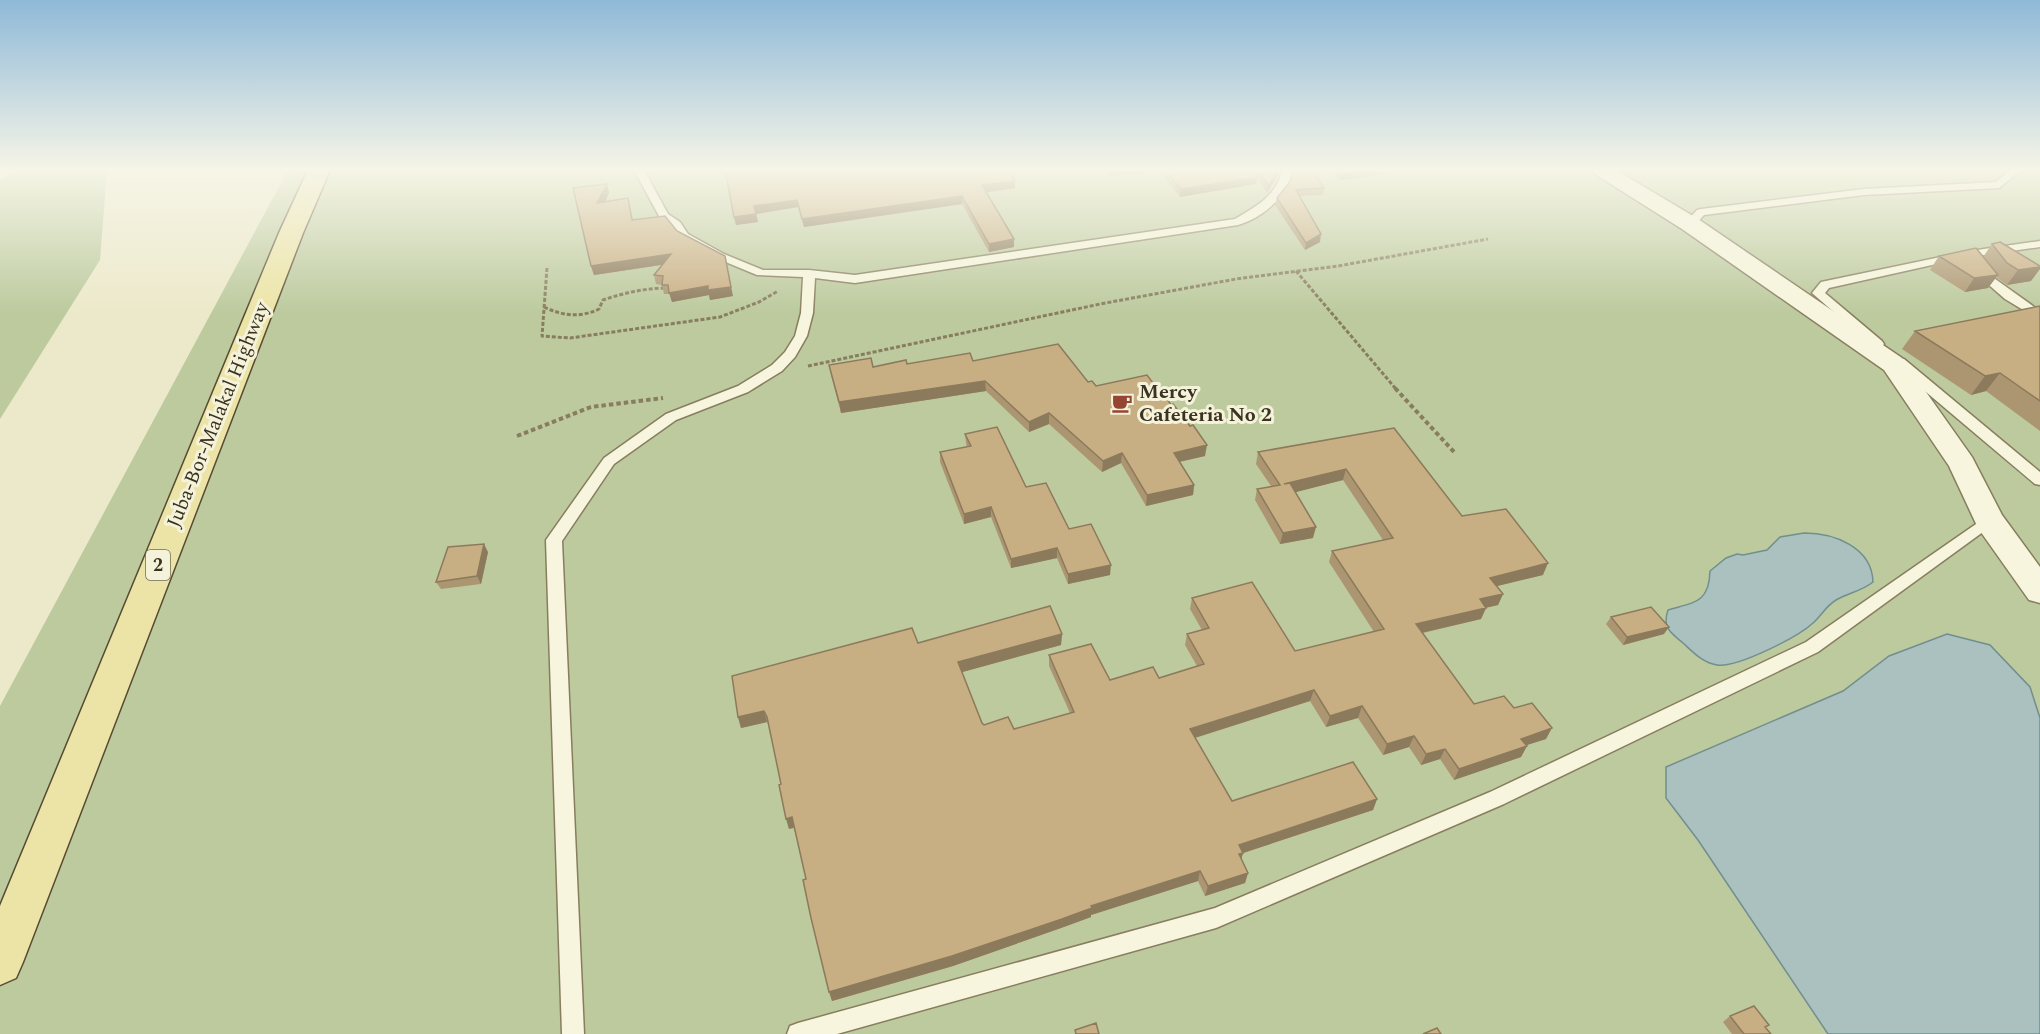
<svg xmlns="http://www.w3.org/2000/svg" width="2040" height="1034" viewBox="0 0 2040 1034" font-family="Spectral,serif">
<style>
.green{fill:#bcca9e}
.water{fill:#aac1bf;stroke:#718f8e;stroke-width:1.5}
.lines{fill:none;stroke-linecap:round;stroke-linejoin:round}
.service-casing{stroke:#887d5f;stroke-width:3}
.minor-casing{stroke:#887d5f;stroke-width:3}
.primary-casing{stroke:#574b33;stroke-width:3}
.path-far1{stroke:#887d5f;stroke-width:3;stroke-dasharray:4 2;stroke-linecap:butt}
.path{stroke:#887d5f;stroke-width:4;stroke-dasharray:4.5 3;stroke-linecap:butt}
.service{fill:#f7f5dd;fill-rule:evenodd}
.minor{fill:#f7f5dd;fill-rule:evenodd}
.primary{fill:#ece4a6;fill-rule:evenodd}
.wall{fill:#ac9671}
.shaded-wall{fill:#8c7a5c}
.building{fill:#c8ae83;stroke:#8c7a5c;stroke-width:1.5}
.labels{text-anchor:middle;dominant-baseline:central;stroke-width:6;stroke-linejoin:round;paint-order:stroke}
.shield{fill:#f4f2d9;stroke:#726c59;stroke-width:1.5}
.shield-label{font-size:18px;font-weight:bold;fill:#3a3222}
.poi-label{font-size:20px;font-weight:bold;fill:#3a3222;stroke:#f4f2d9;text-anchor:start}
.street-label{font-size:20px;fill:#3a3222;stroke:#f4f2d9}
</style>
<rect width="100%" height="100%" fill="#ece9ca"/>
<path class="green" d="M14 170H107L100 260 0 419V181Z
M288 170H2040V1034H0V706Z"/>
<path class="water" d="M1804 533C1834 533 1872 547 1873 582 1862 591 1848 593 1836 600 1826 606 1821 616 1813 623 1798 637 1737 668 1717 665 1703 663 1694 653 1683 643 1670 632 1662 628 1668 610 1695 602 1709 603 1710 571L1726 558 1737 554 1743 555 1767 550 1780 537Z
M1947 634 1990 645 2030 687 2040 718V1034H1828L1698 840 1666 798V767L1843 691 1889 656Z"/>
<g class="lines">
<g class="service-casing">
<path id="service" d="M634 170H644L668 214 680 222 688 234 724 254 763 270H809L855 275 1235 219C1256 206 1277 196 1282 170H1292C1289 196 1262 218 1238 225L855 283 815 278 813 313 807 336 795 357 782 371 748 392 676 420 614 464 562 541 584 1034H562L546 540 604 458 666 414 738 386 772 365 785 352 795 336 801 313 803 277 757 275 716 258 680 238 672 226 659 216Z
M2010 170H2021L1999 188 1864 195 1704 215 1694 226 1690 227 1684 224 1697 210 1701 209 1864 189 1996 182Z
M2040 241V247L1970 257 1964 254 1970 251Z
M1955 254 1959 255V259L1829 288 1825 293 1882 341 1884 344 1882 347H1874L1812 293 1821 282Z
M1977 266 2040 311V320L2005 299 1973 271V267Z
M1899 358 1904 359 2040 472V485L2035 484 1894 365 1893 362 1894 359Z
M1989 515 1994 516 1997 520 1994 524 1818 652 1504 804 1216 928 837 1034H787L790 1026 798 1023 1215 908 1490 792 1806 642Z"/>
</g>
<g class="minor-casing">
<path id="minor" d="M1592 170H1616L1698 219 1902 358 1972 457 2002 515 2040 567V603L2029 600 1978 528 1949 466 1884 370 1682 229 1595 174Z"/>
</g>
<g class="primary-casing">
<path id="primary" d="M308 170H330L303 233 23 962 16 978 0 985V906L279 233Z"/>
</g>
<path class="path-far1" d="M547 268 542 336 570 338 720 317 759 302 778 291
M1296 271 1396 389
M544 307C563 316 580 318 599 309L603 300C624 293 645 288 667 288
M808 366 1100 304 1236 279 1338 266 1488 239"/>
<path class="path" d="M1395 388 1454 452
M517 436 591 407 663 398"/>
<use href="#service" class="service"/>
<use href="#minor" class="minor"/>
<use href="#primary" class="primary"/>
</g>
<path class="wall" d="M725 170 1015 188 986 192 1014 247 989 252 962 204 804 227 798 207 756 214 758 222 736 225Z
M1106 170H1251L1256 175 1257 170H1279V173L1267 193 1257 178 1256 184 1180 197 1159 171 1111 176Z
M1330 170H1387L1386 174 1340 180Z
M1289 183 1324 188 1323 195 1300 196 1320 242 1305 250 1275 205 1277 198Z
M607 184 609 193 605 202 628 198 633 220 677 231 733 296 710 300 709 295 672 302 670 294H664L662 285 656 284 654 275 662 265 594 275 591 266Z
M1992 244 2031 281 2007 285 1996 277 1988 288 1965 292 1930 270 1939 256 1983 257Z
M2040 306V431L1986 391 1971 395 1902 349 1915 331Z
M973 361 1088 382 1096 386 1205 456 1180 462 1194 485 1193 495 1146 506 1121 463 1102 472 1049 424 1029 432 986 391 841 413 831 375 829 365 873 367 907 364Z
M1394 428 1462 516 1543 575 1497 586 1503 594 1498 605 1486 608 1481 619 1423 633 1474 704 1514 708 1546 739 1526 745 1527 746 1521 757 1454 780 1440 759 1421 765 1409 747 1383 755 1358 718 1326 727 1310 701 1195 738 1232 801 1377 799 1373 810 1243 853 1241 860 1248 873 1245 883 1205 896 1198 881 1091 915V917L1061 928 953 966 832 1001 806 879 794 828 789 829 781 784 769 725 767 722 741 728 738 717 918 643 1062 634 1061 645 962 672 982 723 984 725 1014 729 1070 713 1049 666V655L1110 680 1159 678 1197 666 1185 645 1187 634 1202 630 1190 609 1192 598 1295 651 1374 632 1329 562 1332 551 1383 540 1343 480 1295 492 1313 538 1280 544 1255 500 1257 489 1271 486 1256 464 1258 452Z
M965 434 1026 487 1069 529 1110 575 1068 584 1057 558 1011 568 991 517 964 524 940 462V452L967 447 966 443Z
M488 552 481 584 441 589 436 582Z
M1611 617 1664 634 1623 645 1606 624Z
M1730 1016 1766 1028 1771 1034H1732L1723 1022Z"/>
<path class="shaded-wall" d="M1111 170H1159V171L1111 176Z
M1278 170H1279V173L1267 193 1269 186Z
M1371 170H1387L1386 174 1340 180 1341 173Z
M1257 177 1256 184 1180 197 1181 189Z
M1015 181V188L983 193 982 185Z
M607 184 609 193 600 212 597 203Z
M962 196V204L804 227 802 219Z
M797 200 798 207 756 214 754 206Z
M756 214 758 222 736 225 734 217Z
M1321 234 1320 242 1305 250 1306 243Z
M1014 239V247L989 252V244Z
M671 254 673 263 594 275 591 266Z
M725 256 733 296 710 300 709 295 672 302 669 293Z
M2040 267V269L2031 281 2007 285 2018 270Z
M1998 275 1988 288 1965 292 1974 278Z
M2000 373 1986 391 1971 395 1985 376Z
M985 381 986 391 841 413 839 402Z
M1049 413V424L1029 432V422Z
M1207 445 1205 456 1173 463 1174 453Z
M1122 453 1121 463 1102 472 1103 461Z
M1346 469 1343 480 1281 496 1284 484Z
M1194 485 1193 495 1146 506 1147 495Z
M991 507V517L964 524V514Z
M1316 527 1313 538 1280 544 1283 533Z
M484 544 488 552 481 584 477 576Z
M1057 548V558L1011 568V559Z
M1548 563 1543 575 1485 589 1490 578Z
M1111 565 1110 575 1068 584V574Z
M1503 594 1498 605 1475 610 1480 599Z
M1486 608 1481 619 1412 635 1416 624Z
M1669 627 1664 634 1623 645 1627 637Z
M1062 634 1061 645 959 673 958 662Z
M1314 690 1310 701 1188 740 1190 729Z
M1362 706 1358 718 1326 727 1330 716Z
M764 711 767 722 741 728 738 717Z
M1552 728 1546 739 1515 749 1521 739Z
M1414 736 1409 747 1383 755 1387 744Z
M1527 746 1521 757 1454 780 1459 769Z
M1445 749 1440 759 1421 765 1426 754Z
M1377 799 1373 810 1243 853 1240 863 1236 865 1239 845Z
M792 817 795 827 789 829 786 819Z
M1200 871 1198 881 1091 915V917L1061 928 953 966 832 1001 829 992Z
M1248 873 1245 883 1205 896 1208 886Z"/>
<path class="building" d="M725 170H1008L1015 181 982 185 1014 239 989 244 962 196 802 219 797 200 754 206 756 214 734 217Z
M1165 170H1251L1257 177 1181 189Z
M1258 170H1278L1269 186Z
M1294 170H1312L1324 188 1296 190 1321 234 1306 243 1277 198 1289 183Z
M1338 170H1371L1341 173Z
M607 184 597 203 628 198 632 220 665 216 677 231 725 256 731 287 708 290V286L669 293 668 285H662L663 276 654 275 671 254 591 266 573 188Z
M2000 242 2040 266V267L2018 270 2007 263 1992 244Z
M1976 248 1998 275 1974 278 1939 256Z
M2040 306V401L2000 373 1985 376 1915 331Z
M1058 344 1088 382 1092 381 1096 386 1147 375 1162 395 1164 394 1171 405 1173 404 1190 426 1193 425 1207 445 1174 453 1194 485 1147 495 1122 453 1103 461 1049 413 1029 422 985 381 839 402 829 365 871 358 873 367 906 360 907 364 970 353 973 361Z
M997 427 1026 487 1046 483 1069 529 1091 524 1111 565 1068 574 1057 548 1011 559 991 507 964 514 940 452 971 446 965 434Z
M1394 428 1462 516 1506 509 1548 563 1490 578 1503 594 1480 599 1486 608 1416 624 1474 704 1504 696 1514 708 1532 703 1552 728 1521 739 1527 746 1459 769 1445 749 1426 754 1414 736 1387 744 1362 706 1330 716 1314 690 1190 729 1232 801 1353 762 1377 799 1239 845 1243 853 1239 854 1248 873 1208 886 1200 871 1091 906 1092 908 1062 919 952 956 829 992 811 918 803 880 806 879 792 817 786 819 779 785 781 784 767 717 764 711 738 717 732 676 912 628 918 643 1050 606 1062 634 958 662 982 723 984 725 1008 717 1014 729 1074 712 1049 655 1091 644 1110 680 1153 667 1159 678 1204 664 1187 634 1209 628 1192 598 1252 582 1295 651 1384 629 1332 551 1393 538 1346 469 1284 484 1290 483 1316 527 1283 533 1257 489 1280 485 1258 452Z
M484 544 477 576 436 582 448 547Z
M1651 607 1669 627 1627 637 1611 617Z
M1754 1006 1769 1025 1765 1027 1771 1034H1744L1730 1016Z
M1096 1023 1099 1034H1076L1075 1030Z
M1437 1028 1441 1034H1423Z"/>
<linearGradient id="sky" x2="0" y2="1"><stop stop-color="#8fb9d8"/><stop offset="0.54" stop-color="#f6f5e7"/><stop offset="1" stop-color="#f6f5e7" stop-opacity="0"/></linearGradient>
<rect width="2040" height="314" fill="url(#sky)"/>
<defs>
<g id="cafe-bare" transform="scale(1.62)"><path d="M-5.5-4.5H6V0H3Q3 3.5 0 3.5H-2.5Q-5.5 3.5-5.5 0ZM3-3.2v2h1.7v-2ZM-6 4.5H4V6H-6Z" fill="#944633" stroke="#f4f2d9" stroke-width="2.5" paint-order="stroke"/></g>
</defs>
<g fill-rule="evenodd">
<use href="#cafe-bare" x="1122" y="403"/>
</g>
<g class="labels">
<rect class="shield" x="146" y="550" width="24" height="30" rx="4.5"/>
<g class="shield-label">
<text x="158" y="565">2</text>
</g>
<g class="poi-label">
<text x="1139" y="392">Mercy<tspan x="1139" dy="23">Cafeteria No 2</tspan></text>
</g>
<g class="street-label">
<text transform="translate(218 415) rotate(-68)">Juba-Bor-Malakal Highway</text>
</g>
</g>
</svg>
